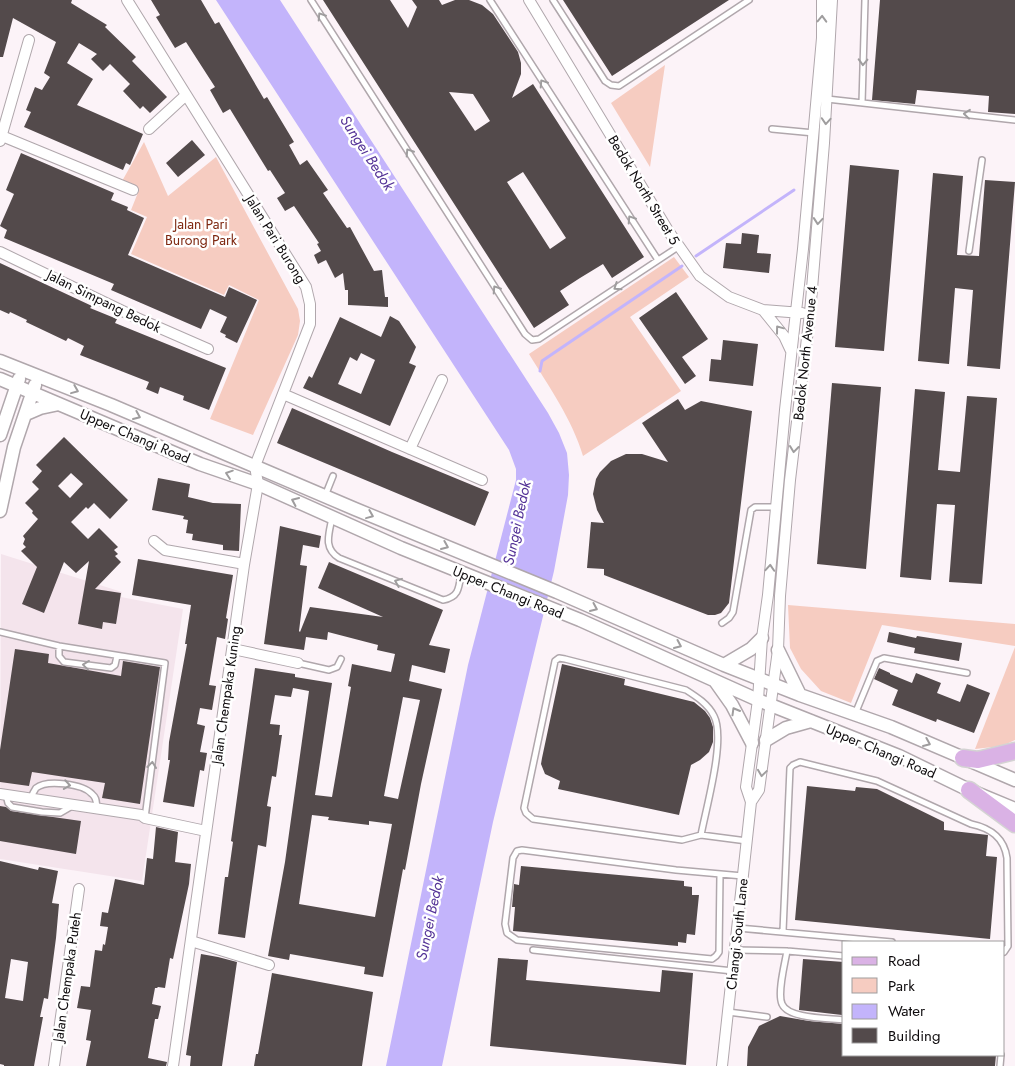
<svg xmlns="http://www.w3.org/2000/svg" width="1015" height="1066" viewBox="0 0 1015 1066" font-family="Jost,sans-serif">
<style>
.built{fill:#f4e4ec}
.green{fill:#f6ccc1}
.water{fill:#c3b4fb}
.lines{fill:none;stroke-linecap:round;stroke-linejoin:round}
.stream{stroke:#c3b4fb;stroke-width:3}
.building{fill:#534a4b;fill-rule:evenodd}
.service-casing{stroke:#b0a7ac;stroke-width:8}
.minor-casing{stroke:#b0a7ac;stroke-width:12}
.tertiary-casing{stroke:#b0a7ac;stroke-width:15}
.primary-casing{stroke:#d4d3d3;stroke-width:19}
.service{stroke:#fff;stroke-width:5}
.minor{stroke:#fff;stroke-width:10}
.tertiary{stroke:#fff;stroke-width:12}
.primary{stroke:#dab2e5;stroke-width:16}
.oneway{stroke:#9f9d9e}
.labels{text-anchor:middle;dominant-baseline:central;stroke-width:5;stroke-linejoin:round;paint-order:stroke}
.street-label{font-size:14px;fill:#0e0b0d;stroke:#fff}
.park-label{font-size:14px;fill:#7e2811;stroke:#fff}
.water-label{font-size:15px;font-style:italic;fill:#543397;stroke:#fff}
</style>
<rect width="100%" height="100%" fill="#fcf3f8"/>
<path class="built" d="M1 554 122 592 121 597 183 609 142 881 0 859Z"/>
<path class="green" d="M665 65 650 167 611 103Z
M144 142 168 196 216 157 298 309 300 321 298 335 253 435 210 419 259 300 229 285 224 295 131 254 147 217 131 210 139 190 121 183Z
M674 257 689 277 630 317 681 391 583 456C572 419 549 387 529 354Z
M788 605 1015 624V646L882 625 851 703 821 691 801 669 790 648Z
M1015 647V740L1002 746 975 749Z"/>
<path class="water" d="M216 0H280L548 413 559 433 567 453 569 475 568 495 554 571 493 822 442 1066H386L468 665 516 480V469L509 450Z"/>
<g class="lines">
<path class="stream" d="M696 256 794 190
M540 371 542 361 682 266"/>
</g>
<path class="building" d="M0 0H72L71 3 107 25 105 27 136 57 132 61 167 97 150 113 143 106 140 109 123 91 130 84 110 64 103 71 91 59 97 54 79 43 67 63 93 79 77 105 143 134 130 165 126 163 123 170 24 127 31 112 26 110 35 87 42 90 50 77 44 73 56 42 13 18 3 57H0Z
M151 0H201L215 24 219 22 264 99 267 97 294 142 289 145 300 165 307 160 328 190 323 193 347 228 350 227 374 271 382 270 385 297H388V307L348 305V290H345L343 273 335 278 326 260 318 264 314 255 321 251 317 244 319 243 294 206 285 211 277 198 285 193 270 170 268 171 230 109 223 113 210 90 215 87 186 42 175 48 156 17 160 15Z
M323 0H390L408 28 417 7 412 0H439L442 5 455 0H469L482 5 493 14 518 52 521 63V74L512 98 533 84 644 257 612 278 603 264 580 278 560 291 569 305 534 328ZM449 92 473 94 490 121 475 131ZM523 172 566 238 550 249 507 182Z
M563 0H729L612 76Z
M880 0H1015V114L988 112 989 96 917 90 915 104 872 100Z
M192 140 205 155 178 177 166 163Z
M21 153 114 193 111 200 128 207 127 210 144 218 128 255 225 297 229 287 257 300 237 343 225 337 226 335 220 332 227 317 210 309 201 329 111 290 114 284 4 238 7 230 0 226 14 194 6 190Z
M850 165 899 170 884 351 835 347Z
M933 173 963 176 957 255 979 256 985 180 1015 182 1000 369 967 366 973 290 955 288 949 364 918 361Z
M742 233 759 235 757 253 771 254 769 273 723 268 726 243 741 244Z
M0 263 92 306 90 308 117 319 115 323 226 368 209 410 183 400 184 396 160 387 158 394 146 389 149 382 80 355 84 346 68 338 66 341 26 322 27 320 10 312 9 314 0 310Z
M676 292 708 339 682 357 696 376 685 384 639 318Z
M390 316 399 321 416 347 409 363 416 366 390 426 303 388 309 376 312 378 340 317 381 337ZM361 353 375 360 361 394 338 384 350 357 357 361Z
M723 340 758 344 753 386 709 381 711 359 721 360Z
M832 383 881 387 866 569 817 564Z
M915 389 945 392 938 470 960 472 967 396 997 398 982 584 949 582 955 505 937 504 931 580 900 577Z
M678 399 685 410 701 401 752 411 729 603 721 613 715 615H708L604 575V569L587 568 591 522 604 523 597 510 593 494 596 479 600 472 611 461 626 454H642L668 462 642 423Z
M292 408 392 452 489 492 475 526 277 443Z
M64 437 128 500 110 519 94 503 88 509 86 507 71 522 88 539 99 528 118 547 114 550 118 554 115 556 121 562 95 589 121 593 116 624 103 622 102 629 78 624 89 561 76 573 64 562 44 613 22 604 37 567 21 551 26 547 23 544 25 539 23 536 38 519 32 513 33 511 25 503 39 489 32 482 42 471 36 465ZM71 473 83 484 70 498 58 486Z
M158 478 190 484 188 497 213 503 241 504 239 551 223 550V545L192 540 193 534 186 533 188 520 183 519 184 516 152 510Z
M280 526 321 536 319 548 303 545 300 565 307 566 299 631 300 632 310 607 383 617 318 588 329 562 443 610 429 645 450 649 445 673 412 665 409 681 442 689 421 784 405 870 403 869 383 977 364 974 365 967 290 954 289 960 268 956 285 862 309 691 293 688 291 697 275 695 270 724 280 725 279 735H282L276 777 272 776 267 806 271 807 266 847 258 845 245 938 218 934 225 877H228L233 842 231 841 255 668 295 674V677L332 683 315 795 332 797 351 687 348 686 352 664 391 672 395 654 377 650 378 645 328 632 327 640 306 637 304 650 264 644ZM403 697 420 700 398 799 384 796ZM312 815 329 817 328 820 369 825V821L392 824 375 917 299 904Z
M138 559 233 575 226 618 228 619 225 639 217 637 209 685 216 686 212 710 200 708 197 724 205 726 200 752 207 753 204 771 200 770 194 807 163 802 170 760H168L169 742 187 644H185L191 605 132 595Z
M889 632 916 638 917 636 962 643 959 661 914 653 915 648 887 642Z
M15 649 49 654 48 663 121 676 123 661 160 667 140 804 102 798 105 783 32 772 29 786 0 782V750Z
M562 664 625 679 624 685 694 702 705 711 710 718 713 727V742L709 752 700 760 691 765 679 815 558 789 560 781 545 774 541 764 542 758Z
M879 668 890 673V674L912 683 916 673 941 683 937 693 960 702 967 684 990 693 974 733 937 719 936 722 892 705 898 690 874 679Z
M807 786 855 791 856 787 877 789 944 822V830L988 835 986 856 997 857 990 939 795 920Z
M0 806 6 807 11 811 81 821 76 854 0 841Z
M156 827 178 832 175 862 191 864 189 884 173 959 170 958 165 988 158 987 157 988H155L152 1004 161 1006 158 1019H155L148 1058 167 1062 166 1066H86L91 1041 86 1040 91 1010 77 1008 81 986 90 987 95 950 102 951 103 944 105 945 108 927 100 926 102 912 108 913 115 879 144 885 147 858 153 859Z
M0 861 38 870 39 867 58 871 52 903 59 904 56 938 48 999 44 998 40 1017H43L34 1066H4V1065L0 1064ZM11 959 28 962 23 1001 5 998Z
M521 866 684 881V886L692 887V895H699L695 935 687 934 686 943 678 942V946L513 931 515 907H512L514 884 519 885Z
M201 954 218 957 237 962 222 1066H190L191 1056 186 1055Z
M498 958 528 960 526 980 660 992 662 970 693 973 686 1065 490 1046Z
M803 959 844 962 842 1015 799 1010Z
M272 973 373 992 362 1066H254L256 1054H258Z
M780 1016 809 1021 844 1024V1055H996L995 1066H747L748 1047 759 1026Z"/>
<g class="lines">
<g class="service-casing">
<path id="service" d="M311 0 525 334 532 340 539 339 678 247
M490 0 658 260
M553 0 605 81 611 85 619 86 749 0
M827 99 1015 120
M862 103 865 0
M772 129 814 133
M969 251 982 160
M325 496 333 476
M332 518C329 534 323 548 339 558L443 600C459 597 459 588 461 573
M722 623 729 618 733 612 751 510 755 507H775
M0 632 59 646 165 663 145 818
M59 646V656L64 662 111 668 115 665 117 656
M298 663 329 670 337 667 341 659
M855 714 877 661 884 658 967 673
M6 795 8 803 12 807 42 812 60 813 72 806
M31 798C32 795 34 791 36 788 47 779 83 784 92 794 97 798 96 802 97 808
M701 835C706 808 726 739 714 716 708 704 697 697 686 690L565 659 559 658 555 661 524 808 526 813 533 819 682 840 701 835 747 841
M720 875 719 952 716 956 712 959 517 940 507 933 505 924 513 858 517 851 522 850 676 870 743 876
M738 928 892 942
M783 931 790 768 793 765 800 762 877 781 971 824C990 828 1004 837 1007 858L1008 946 1004 952
M533 950 733 971
M735 950 787 951 844 956
M787 951C785 963 777 993 782 1004 788 1019 829 1018 844 1020
M728 1012 767 1017
M1000 1066 1001 1055"/>
</g>
<g class="minor-casing">
<path id="minor" d="M127 0 306 287 310 304V324L255 466 258 484 244 565 173 1066
M529 0 669 232 700 276 729 297 763 310 802 313
M149 129 186 95
M2 136 133 190
M0 141 29 40
M0 252 137 318 208 349
M763 310 784 336 791 351
M283 394 482 480
M410 449 442 380
M154 541 165 550 239 563 244 565
M233 649 298 663
M0 794 141 815 145 818 206 831
M751 802 759 790 778 650 780 596 790 480 810 313 824 143 832 0
M191 941 269 965
M54 1066 79 889
M722 1066 751 802 746 787 758 700 762 638 768 595 785 410 803 249 822 38V0"/>
</g>
<g class="tertiary-casing">
<path id="tertiary" d="M0 361 111 405 355 509 557 592 724 665 800 695 891 727 1015 780
M0 379 200 464 258 484 401 548 580 620 758 700 899 756 969 790 1015 809
M26 414 40 408 59 404
M0 435 19 379
M0 511 14 447 35 385
M778 650 800 695
M724 665 751 649 762 638
M715 681 732 705 752 743
M766 740 786 728 811 721"/>
</g>
<g class="primary-casing">
<path id="primary" d="M963 758 978 760 1015 751
M969 790 1015 824"/>
</g>
<use href="#service" class="service"/>
<use href="#minor" class="minor"/>
<use href="#tertiary" class="tertiary"/>
<use href="#primary" class="primary"/>
</g>
<defs><path id="oneway-chevron" d="M-2-3.5L2.5 0L-2 3.5" fill="none" stroke-width="1.6" stroke-linecap="round" stroke-linejoin="round" transform="scale(1.25)"/></defs>
<g class="oneway">
<use href="#oneway-chevron" transform="translate(321 16) rotate(-123)"/>
<use href="#oneway-chevron" transform="translate(822 19) rotate(-88)"/>
<use href="#oneway-chevron" transform="translate(863 62) rotate(92)"/>
<use href="#oneway-chevron" transform="translate(543 83) rotate(-123)"/>
<use href="#oneway-chevron" transform="translate(967 114) rotate(-174)"/>
<use href="#oneway-chevron" transform="translate(826 121) rotate(94)"/>
<use href="#oneway-chevron" transform="translate(409 152) rotate(-123)"/>
<use href="#oneway-chevron" transform="translate(631 219) rotate(-123)"/>
<use href="#oneway-chevron" transform="translate(818 221) rotate(95)"/>
<use href="#oneway-chevron" transform="translate(617 287) rotate(146)"/>
<use href="#oneway-chevron" transform="translate(496 289) rotate(-123)"/>
<use href="#oneway-chevron" transform="translate(779 329) rotate(-127)"/>
<use href="#oneway-chevron" transform="translate(75 390) rotate(22)"/>
<use href="#oneway-chevron" transform="translate(137 416) rotate(23)"/>
<use href="#oneway-chevron" transform="translate(794 449) rotate(97)"/>
<use href="#oneway-chevron" transform="translate(229 474) rotate(-161)"/>
<use href="#oneway-chevron" transform="translate(295 501) rotate(-156)"/>
<use href="#oneway-chevron" transform="translate(370 515) rotate(22)"/>
<use href="#oneway-chevron" transform="translate(445 546) rotate(23)"/>
<use href="#oneway-chevron" transform="translate(770 568) rotate(-86)"/>
<use href="#oneway-chevron" transform="translate(398 582) rotate(-158)"/>
<use href="#oneway-chevron" transform="translate(594 608) rotate(24)"/>
<use href="#oneway-chevron" transform="translate(678 645) rotate(24)"/>
<use href="#oneway-chevron" transform="translate(86 665) rotate(-173)"/>
<use href="#oneway-chevron" transform="translate(735 711) rotate(-120)"/>
<use href="#oneway-chevron" transform="translate(927 743) rotate(23)"/>
<use href="#oneway-chevron" transform="translate(152 765) rotate(-83)"/>
<use href="#oneway-chevron" transform="translate(762 773) rotate(98)"/>
<use href="#oneway-chevron" transform="translate(67 785) rotate(9)"/>
</g>
<g class="labels">
<g class="street-label">
<text transform="translate(644 190) rotate(59)">Bedok North Street 5</text>
<text transform="translate(276 239) rotate(58)">Jalan Pari Burong</text>
<text transform="translate(104 301) rotate(26)">Jalan Simpang Bedok</text>
<text transform="translate(805 353) rotate(-84)">Bedok North Avenue 4</text>
<text transform="translate(135 436) rotate(23)">Upper Changi Road</text>
<text transform="translate(508 592) rotate(22)">Upper Changi Road</text>
<text transform="translate(226 695) rotate(-82)">Jalan Chempaka Kuning</text>
<text transform="translate(881 751) rotate(23)">Upper Changi Road</text>
<text transform="translate(737 934) rotate(-84)">Changi South Lane</text>
<text transform="translate(67 977) rotate(-82)">Jalan Chempaka Puteh</text>
</g>
<g class="park-label">
<text x="201" y="224">Jalan Pari<tspan x="201" dy="16">Burong Park</tspan></text>
</g>
<g class="water-label">
<text transform="translate(367 153) rotate(57)">Sungei Bedok</text>
<text transform="translate(517 523) rotate(-78)">Sungei Bedok</text>
<text transform="translate(430 918) rotate(-78)">Sungei Bedok</text>
</g>
</g>
<rect x="842" y="941" width="162" height="115" fill="#ffffff" stroke="#9f9d9e"/>
<rect x="852" y="957" width="25" height="8" fill="#dab2e5" stroke="#9f9d9e"/>
<text x="888" y="966" font-size="15" fill="#0e0b0d">Road</text>
<rect x="852" y="978" width="25" height="15" fill="#f6ccc1" stroke="#9f9d9e"/>
<text x="888" y="991" font-size="15" fill="#0e0b0d">Park</text>
<rect x="852" y="1004" width="25" height="15" fill="#c3b4fb" stroke="#9f9d9e"/>
<text x="888" y="1016" font-size="15" fill="#0e0b0d">Water</text>
<rect x="852" y="1028" width="25" height="15" fill="#534a4b" stroke="#9f9d9e"/>
<text x="888" y="1041" font-size="15" fill="#0e0b0d">Building</text>
</svg>
